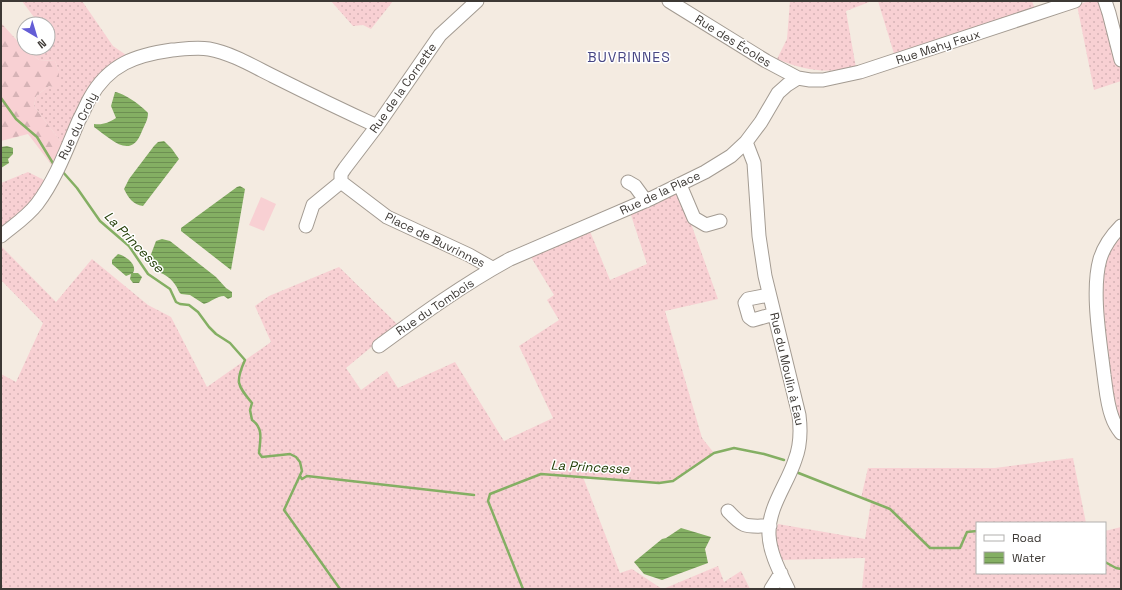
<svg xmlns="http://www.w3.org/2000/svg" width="1122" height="590" viewBox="0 0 1122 590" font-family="'Space Grotesk',sans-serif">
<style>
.grass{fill:url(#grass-dots)}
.forest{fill:url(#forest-firs)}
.park{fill:#f8d0d3}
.water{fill:url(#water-rules)}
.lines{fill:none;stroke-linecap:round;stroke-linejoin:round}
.stream{stroke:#84af63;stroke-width:2.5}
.minor-casing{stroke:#a39b92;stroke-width:15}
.minor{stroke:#fff;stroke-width:13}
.labels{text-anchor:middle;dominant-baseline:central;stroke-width:3;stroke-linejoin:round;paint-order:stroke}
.street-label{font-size:12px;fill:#3d3935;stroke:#fff}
.water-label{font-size:13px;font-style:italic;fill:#223d05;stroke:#fff}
.quarter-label{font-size:14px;letter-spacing:1px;fill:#474684;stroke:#fff}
</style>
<defs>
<pattern id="grass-dots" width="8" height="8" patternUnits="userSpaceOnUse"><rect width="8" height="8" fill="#f8d0d3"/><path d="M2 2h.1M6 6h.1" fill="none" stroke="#d6b3b6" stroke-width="1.8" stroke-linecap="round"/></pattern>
<pattern id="forest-firs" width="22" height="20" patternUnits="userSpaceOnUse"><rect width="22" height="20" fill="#f8d0d3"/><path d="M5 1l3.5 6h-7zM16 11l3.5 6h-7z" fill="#d6b3b6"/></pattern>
<pattern id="water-rules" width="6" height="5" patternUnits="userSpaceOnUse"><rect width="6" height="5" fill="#84af63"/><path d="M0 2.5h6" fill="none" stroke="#6d8f52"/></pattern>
</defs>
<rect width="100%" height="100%" fill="#f4ebe1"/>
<path class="grass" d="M22 1H82L113 46 129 57 118 63 64 146 34 106 36 96 49 86 59 87V71L55 61 39 60 25 48H48V24H39Z
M331 1H393L371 29 363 25 353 26Z
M790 1H872L846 11 856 68C824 73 806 71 777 59L787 39Z
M878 1H1032L1035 9 895 57Z
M1089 1H1100L1106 10 1121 72V81L1094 90 1077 5Z
M28 172 48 182 29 208 1 231V183Z
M679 190 718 299 665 311 702 438 714 453 673 481 659 483 583 477 620 573 632 569 662 589H1V374L16 382 43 323 1 280V246L56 302 92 259 148 305 171 317 207 387 271 342 255 306 269 296 339 267 398 325 346 368 361 390 387 371 398 388 455 362 504 441 553 418 519 346 559 320 547 300 554 295 529 254 589 229 610 280 647 264 630 212Z
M1121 229V429L1111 408 1100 274 1118 233Z
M1073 458 1086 523H977V573H1105V531L1121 527V589H862L865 558 780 560 775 533 778 524 865 539 871 502 861 498 868 468H995Z
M718 566 724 582 741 571 750 589H663Z"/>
<path class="forest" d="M1 23 24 48 39 60 55 61 59 71V88L49 86 36 96 34 106 64 146 54 168 28 134 1 141Z"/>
<path class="park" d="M261 197 276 204 264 231 249 225Z"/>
<path class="water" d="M115 92C124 93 142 106 148 113 148 120 145 124 142 131 131 161 111 139 94 127V124C103 125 108 123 116 118L111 106Z
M164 141 172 149 179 159 143 206C133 205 128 197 124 189L129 179 154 146 158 142Z
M7 146 13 148V154L8 159 9 163 1 168V147Z
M240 186 245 189 231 270 181 231V228L237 187Z
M162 239 170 241 216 277 226 288 232 292V297L228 299 224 296C217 296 211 302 204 304L190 295 181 294C178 291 178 289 176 286 172 279 165 274 158 272L150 257 156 241Z
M118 254C126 256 138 265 133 273H138L142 277 139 283H133L130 279 131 274 126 276 112 264V260Z
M681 528 711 537 705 549 708 563 662 580 644 574 634 562 662 539 666 538Z"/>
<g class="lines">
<path class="stream" d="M1 98 16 119 37 137 54 165
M62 171 77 188 100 221 129 246 148 274 170 289 176 302 180 304 189 305 198 312 209 327 216 334 230 343 245 360C235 382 237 385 252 403L250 410 252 420C264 428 260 441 259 453L262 457 290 454 296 457 300 462 302 471 284 510 340 589
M796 472 890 509 930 548H960L967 532 977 531
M300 476 302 479 307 476 474 495
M1105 562 1116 568 1121 569
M523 589 488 501 490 494 541 474 659 483 673 481 714 453 734 448 764 454 784 460"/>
<g class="minor-casing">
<path id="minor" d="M669 1 766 61 798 78 810 80H823L860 72 1075 1
M1105 1 1109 13 1121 60
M746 142 754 163 759 236 765 276 799 415C801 431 801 445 795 460 787 485 768 507 769 535 770 554 780 572 788 589
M341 182V174L345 168 377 126 440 35 477 1
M341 182 387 217 469 255 492 268
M628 182 635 186 646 201
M680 185 694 218 706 225 720 221
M306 226 313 205 341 182
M1121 226C1112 235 1104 246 1100 259 1091 291 1100 341 1104 375 1106 389 1107 404 1112 417 1114 423 1117 428 1121 433
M1 236C13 226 27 217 37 204 56 179 67 148 79 120 83 113 86 105 90 98 109 64 136 55 172 50 184 49 197 47 209 49 231 53 253 66 273 76 307 93 342 110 377 126
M769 295 748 299 745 303 749 317 753 320 774 314
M379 346C421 315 464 284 510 259L652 198 705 172 731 156 746 142 761 122 778 93 787 85 798 78
M728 511C745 529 745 526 770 526
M771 589 781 573"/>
</g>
<use href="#minor" class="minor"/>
</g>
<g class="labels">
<g class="street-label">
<text transform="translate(733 41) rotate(32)">Rue des Écoles</text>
<text transform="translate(938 47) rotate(-18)">Rue Mahy Faux</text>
<text transform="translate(403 88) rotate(-55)">Rue de la Cornette</text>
<text transform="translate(78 126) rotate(-64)">Rue du Croly</text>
<text transform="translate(660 193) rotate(-25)">Rue de la Place</text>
<text transform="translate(435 240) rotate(26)">Place de Buvrinnes</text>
<text transform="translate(435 307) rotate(-34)">Rue du Tombois</text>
<text transform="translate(787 369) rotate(77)">Rue du Moulin à Eau</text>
</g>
<g class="water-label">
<text transform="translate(134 242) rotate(46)">La Princesse</text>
<text transform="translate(590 467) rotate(3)">La Princesse</text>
</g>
<g class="quarter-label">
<text x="629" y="57">BUVRINNES</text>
</g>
</g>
<rect width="1122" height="590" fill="none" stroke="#3d3935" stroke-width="4"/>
<rect x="976" y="522" width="130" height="52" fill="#ffffff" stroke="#b1b0ae"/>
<rect x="984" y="535" width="20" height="6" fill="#ffffff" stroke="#b1b0ae"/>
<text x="1012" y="542" font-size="12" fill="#3d3935">Road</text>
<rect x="984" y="552" width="20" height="12" fill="url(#water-rules)" stroke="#b1b0ae"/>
<text x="1012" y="562" font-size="12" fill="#3d3935">Water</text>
<g transform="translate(36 36) rotate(142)"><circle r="19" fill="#ffffff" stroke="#b1b0ae"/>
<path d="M0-3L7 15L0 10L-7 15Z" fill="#645dd6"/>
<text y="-6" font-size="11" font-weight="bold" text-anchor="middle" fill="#3d3935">N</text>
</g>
</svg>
